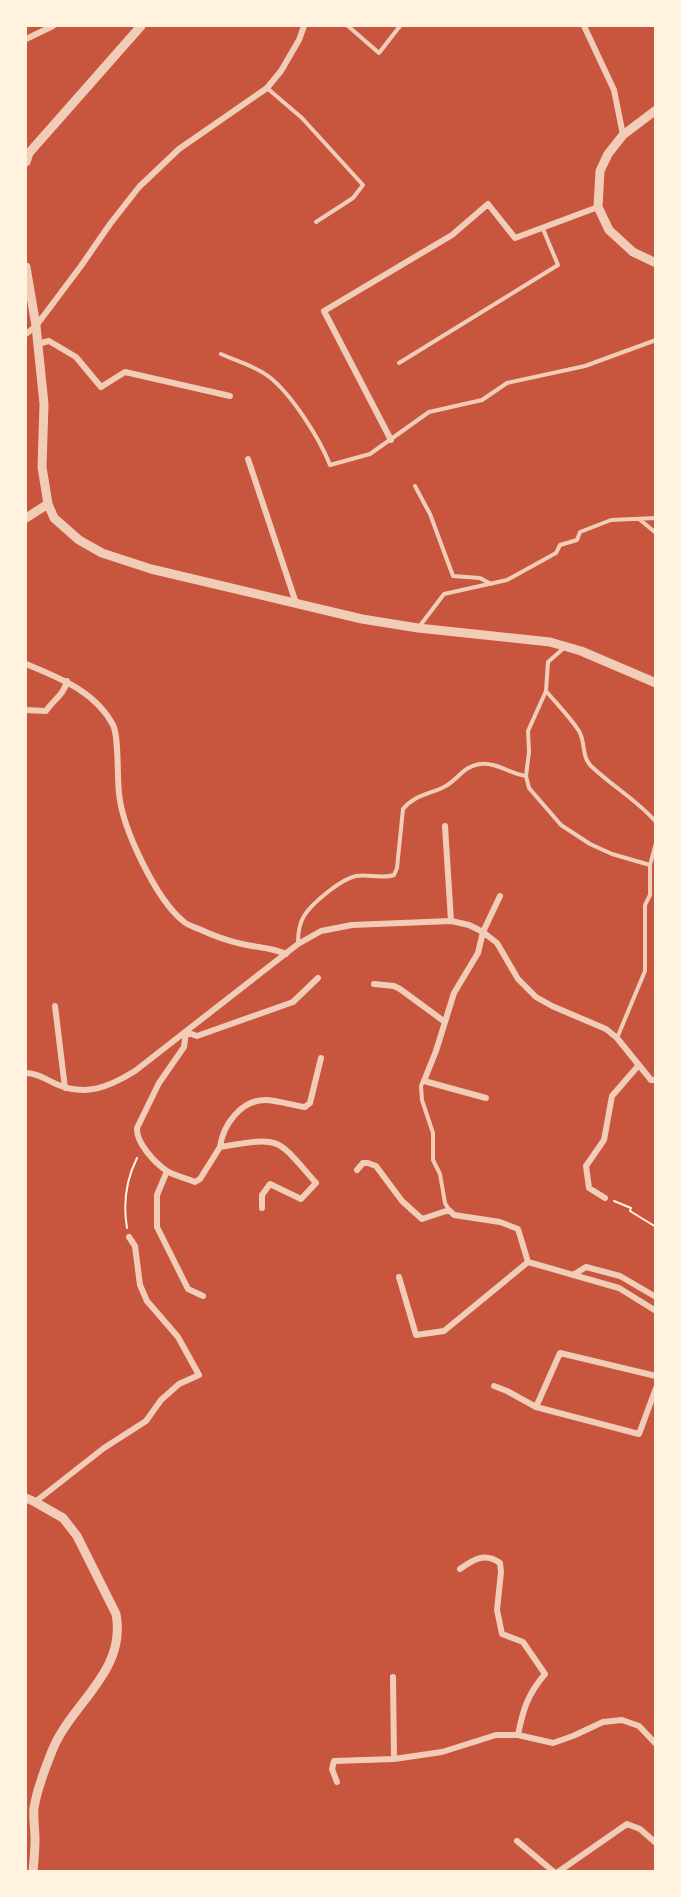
<svg xmlns="http://www.w3.org/2000/svg" width="681" height="1897" viewBox="0 0 681 1897" font-family="Karla,sans-serif">
<style>
.lines{fill:none;stroke-linecap:round;stroke-linejoin:round}
.path{stroke:#fff3e0;stroke-width:2}
.service{stroke:#f1ccb7;stroke-width:4}
.minor{stroke:#f1ccb7;stroke-width:6}
.tertiary{stroke:#f1ccb7;stroke-width:9}
</style>
<rect width="100%" height="100%" fill="#c8553d"/>
<g class="lines">
<path class="path" d="M614 1201 631 1208 630 1211 656 1227
M127 1228C123 1204 126 1180 137 1158"/>
<path class="service" d="M348 26 379 53 400 26
M267 88 302 118 363 185 353 198 316 222
M221 354C236 361 255 366 268 376 291 393 320 439 330 465L370 454 429 412 482 400 507 383 585 366 656 340
M399 363 558 265 543 229
M415 486 430 514 453 576 480 578 491 584
M639 519 656 533
M419 627 444 594 507 580 556 553 560 545 577 540 580 532 611 520 656 518
M565 647 548 662 546 691C557 704 570 717 579 731 586 743 581 756 591 766 612 786 637 800 656 822
M546 691 528 731 529 752 526 776 529 788 561 825 590 844 612 854 650 865
M298 943C298 934 299 924 304 916 312 903 341 879 356 876 368 874 382 879 394 875L397 868 403 809C414 795 430 794 444 787 458 780 463 766 480 764 497 762 510 774 526 776
M617 1038 645 971V905L650 895V865L656 843
M423 1081 421 1086 422 1100 433 1133V1160L440 1174 445 1203 449 1210"/>
<path class="minor" d="M584 26 614 90 623 135
M26 39 53 26
M26 334 36 326 81 266 110 224 139 187 179 149 267 88 281 71 299 40 304 26
M37 344 49 341 76 357 101 387 125 372 230 396
M391 440 324 311 452 235 488 204 515 238 598 207
M248 459 296 603
M26 664C59 678 95 691 113 725 119 736 117 778 119 793 122 828 156 899 183 921 187 925 194 927 199 929 212 935 228 941 242 944 259 948 270 947 286 954
M26 710 46 711C53 700 64 695 67 681
M445 826 451 921
M374 984 394 986 400 989 445 1022
M55 1006 65 1088
M26 1073C36 1073 46 1079 56 1084 86 1097 109 1087 135 1071L298 944 321 931 352 925 451 921 469 925 483 932 497 943 518 979 536 997 552 1006 606 1029 617 1038 651 1080H656
M486 1098 424 1081 436 1051 454 993 478 953 483 932 500 896
M220 1147C223 1125 241 1099 267 1100 279 1101 292 1105 305 1107L310 1103 321 1058
M357 1170 363 1163H368L376 1166 402 1201 422 1219 449 1210 454 1215 500 1222 518 1229 528 1262
M167 1171 157 1195V1227L188 1289 203 1296
M605 1198 589 1188 586 1166 604 1140 612 1096 638 1066
M262 1208V1195L270 1184 301 1199 316 1183C275 1136 282 1137 220 1147L200 1179 195 1182C186 1178 175 1176 167 1171 155 1163 136 1143 137 1128L159 1083 184 1047 186 1032 197 1036 293 1002 318 978
M573 1275 586 1267 620 1276 656 1297
M399 1277 416 1335 444 1331 528 1262 619 1288 656 1311
M494 1386 507 1391 536 1407 639 1434 656 1388
M536 1407 560 1353 656 1376
M35 1502 104 1448 146 1421 161 1400 179 1384 199 1375 178 1337 147 1301 140 1285 135 1246 129 1237
M460 1569C474 1559 485 1552 500 1563L501 1572 497 1610 502 1634 523 1642 545 1674C528 1694 523 1709 518 1735
M393 1677 394 1759
M337 1782 332 1769 334 1761 394 1759 442 1752 496 1735H518L553 1743 573 1736 603 1722 622 1720 639 1726 656 1744
M517 1841 554 1872
M558 1872 627 1824 640 1829 656 1843"/>
<path class="tertiary" d="M656 110 623 135 608 154 600 171 598 207 609 230 633 252 656 263
M26 162 29 153 141 26
M26 267 36 326 44 404 42 467 48 504 54 518 79 540 102 553 151 569 362 619 418 628 550 642 581 651 656 683
M26 518 48 504
M26 1498 35 1502 63 1518 77 1536 116 1614C127 1672 71 1703 52 1751 45 1769 37 1788 34 1808 33 1818 35 1829 35 1840 35 1850 34 1861 33 1872"/>
</g>
<rect width="681" height="1897" fill="none" stroke="#fff3e0" stroke-width="54"/>
</svg>
